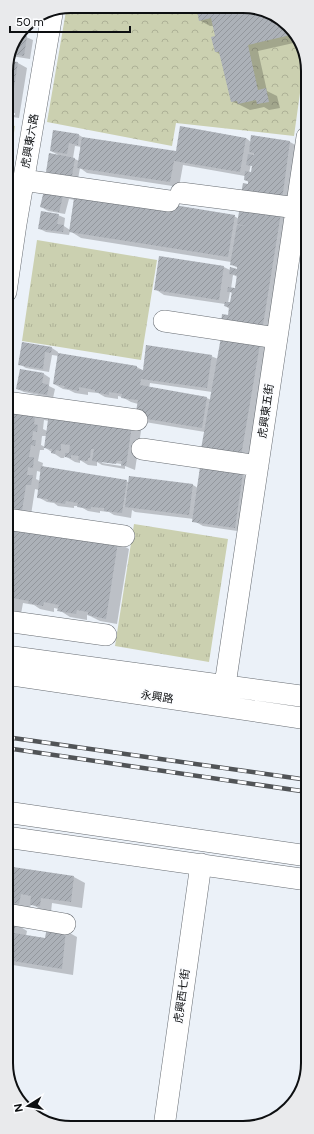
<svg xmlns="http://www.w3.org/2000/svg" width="314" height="1134" viewBox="0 0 314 1134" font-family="Figtree,'Noto Sans TC',sans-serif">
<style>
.grass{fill:url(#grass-tufts)}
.park{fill:url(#park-crowns)}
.shadow{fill:#0003;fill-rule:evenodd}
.building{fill:url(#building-hatch)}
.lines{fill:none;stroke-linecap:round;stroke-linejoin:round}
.minor-casing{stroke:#676c72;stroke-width:22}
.minor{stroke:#fff;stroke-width:21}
.rail-casing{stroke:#515457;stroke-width:4.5}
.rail{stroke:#fcfdff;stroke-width:3;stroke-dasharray:9;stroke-linecap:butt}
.labels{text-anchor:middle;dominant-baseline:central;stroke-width:3.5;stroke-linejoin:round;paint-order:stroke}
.street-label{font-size:11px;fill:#0d0f11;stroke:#fcfdff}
.rim{fill:none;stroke:#0d0f11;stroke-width:2}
</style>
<defs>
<pattern id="grass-tufts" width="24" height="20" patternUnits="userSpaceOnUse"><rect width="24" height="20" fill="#cbd0b0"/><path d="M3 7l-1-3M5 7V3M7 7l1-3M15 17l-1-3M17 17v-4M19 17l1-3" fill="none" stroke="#adb196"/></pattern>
<pattern id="park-crowns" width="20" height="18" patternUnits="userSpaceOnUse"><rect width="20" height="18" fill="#cbd0b0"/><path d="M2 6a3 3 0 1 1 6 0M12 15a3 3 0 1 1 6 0" fill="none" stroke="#adb196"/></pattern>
<pattern id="building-hatch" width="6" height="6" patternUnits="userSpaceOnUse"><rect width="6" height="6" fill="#acb1b8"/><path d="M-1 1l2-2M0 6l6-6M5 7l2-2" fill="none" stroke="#93979d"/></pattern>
</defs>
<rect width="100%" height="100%" fill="#ebf1f8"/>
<path class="grass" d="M6 124 15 126 8 174H6Z
M37 240 157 260 141 360 22 341Z
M134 524 228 539 209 662 115 646Z"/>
<path class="park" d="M79 6 260 8 292 28 305 57 294 136 176 123 172 146 47 122 66 11Z"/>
<path class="shadow" d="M210 8H260L292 28 298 42 258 51 267 91 277 96 280 108 269 110 264 107 250 110 232 101 221 55 216 52 217 37 214 26H210L199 20 198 10Z
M20 36 26 37 33 40 30 59 11 56Z
M8 62 18 63 27 68 19 118 6 116V114L15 115V113L6 112V67Z
M54 131 79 135 84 138 176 152 246 138 251 142H290L299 147 291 204 245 180V176L183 165 179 187 87 173 80 168 78 179 54 175 47 172 60 156 51 151ZM75 146 82 147 79 161 73 158ZM251 164H253L252 173H249Z
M6 184 14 189 10 216 6 215Z
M46 187 234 216 239 219 281 214 292 220 273 337 229 317 230 309 225 306V304L164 295 155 289 160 257 224 267 230 270H241L231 264V262L81 238 70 231 69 235 46 232 40 229 58 215 65 218 64 226 70 230 75 200 69 199 65 214 48 211 41 207ZM233 275 238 277 236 290 231 289ZM230 292 233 294 231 304 228 303Z
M23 344 52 348 58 352V354L137 367 144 371 211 356 218 359 260 345 271 351 252 461 205 432 145 422 138 404 131 402 122 397 118 396V399L105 397 98 393 88 392V395L75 393 69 390 63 389 54 384 59 356 52 355 49 372 26 368 19 364ZM150 383 212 392 211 400 207 398 149 388Z
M21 370 44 374 50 378 49 386 55 389 53 398 24 392 17 389Z
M15 409 132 426 141 431 135 470 125 466V469L102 465 97 462V466L88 465 80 460V463L75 462 65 456 64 458H61L44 447V450H40L38 461 43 463 42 468 129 482 193 485 198 488 242 474 251 479 244 532 203 526 194 521V519L135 512 132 510 131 518 114 515 109 512 100 511V513L88 511 79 506H74V508L58 506 54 503 47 502 38 497 39 490 35 489 31 515 6 512V458L10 444ZM44 420 49 421 47 431 43 429ZM42 436H47L45 447 41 445ZM102 461 121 464V466L102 463ZM37 471 41 472 40 481 36 479Z
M6 524 118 543 129 549 117 624 100 621 90 616 87 615V620L70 617 59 610V609L54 608V612L40 609 34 605 23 603 21 614 6 611Z
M6 867 74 877 85 883 82 908 52 903 51 912 42 910 31 904 30 909 7 904Z
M7 923 16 924 27 931 26 936 46 939 66 931 77 937 73 975 7 964Z"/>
<path class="building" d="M206 8H260L292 28 295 34 248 45 258 90 266 88 269 102 257 104 256 100 238 104 237 101 231 102 219 52H215L211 37 215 36 211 18 199 21 197 9Z
M21 35 27 36 24 56 12 54Z
M9 61 18 62 10 114 6 113V67Z
M180 126 246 138 240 172 174 161 170 182 77 168 82 137 176 151Z
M53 130 79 134 78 145 69 143 67 154 50 151Z
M251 135 290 141 282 200 241 194 243 183 248 184V181L244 180 245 171 251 172 252 166 246 165 248 154 254 155V153L249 152Z
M49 153 75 158 72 176 46 172Z
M45 186 174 205 235 215 228 257 69 232 74 198 63 196 59 212 40 207Z
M240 206 281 213 262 331 221 324 222 314 228 315 229 307 224 306 225 302H230L232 292H227L228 287 235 288 237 275 229 274 230 267 237 269V266L230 265 237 225 245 226 237 224Z
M41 211 59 214 57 224 64 225 63 232 38 229Z
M159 256 224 266 219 300 154 290Z
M221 337 260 344 241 456 201 449Z
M22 342 52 347 51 353 45 352 43 369 18 365Z
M146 345 212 355 207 388 141 379 140 385 207 397 202 428 135 417 138 400 121 398 122 394 109 392V395L95 392V390L79 387V391L64 388 65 386 53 384 58 353 137 366V369L143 370Z
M20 369 44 373 42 383 49 385 47 395 16 389Z
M14 408 35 416 34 424 38 425 37 432 33 431 32 440H36L35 446 31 445 29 457H34L33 468 28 467 27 475H33L31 485H26L22 511 6 508V443H9L11 429 8 428 10 418 13 419Z
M49 413 132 425 126 466 121 465 122 461H117L116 464 92 461 94 449H91L90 458H88V461L78 460 79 456 71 455V458L65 457V453H69L70 445 61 444V451L56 450 55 454 51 453 52 449 44 448Z
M41 466 127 480 122 513 104 511V508L91 507V509L77 507 78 503 66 501 65 504 48 501V499L37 498Z
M200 467 243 473 235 528 192 522Z
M129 476 193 484 189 515 125 507Z
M6 523 118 542 106 619 88 615V612L77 610 76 614 57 611 59 605 44 602 43 606 28 603 29 601 12 598 10 608H6Z
M6 866 74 876 71 902 41 898 40 906 30 905 31 896 21 894 19 904 7 902Z
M7 922 16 923 14 933 45 938 47 927 66 930 62 969 7 960Z"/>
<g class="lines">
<g class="minor-casing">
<path id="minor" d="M23 180 169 201
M181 193 297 208
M6 292 16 224 52 14
M164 321 277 338
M6 402 137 420
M142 449 258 466
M6 519 124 536
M6 621 106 635
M6 656 308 697
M6 674 308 719
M225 685 307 137
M6 812 308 856
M6 837 308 880
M7 914 65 924
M164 1127 201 864"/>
</g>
<use href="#minor" class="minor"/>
<g class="rail-casing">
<path id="rail" d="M6 737 308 780
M6 748 308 792"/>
</g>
<use href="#rail" class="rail"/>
</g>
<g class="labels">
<g class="street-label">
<text transform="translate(30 141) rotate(-80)">虎興東六路</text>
<text transform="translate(266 411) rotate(-82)">虎興東五街</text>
<text transform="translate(157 697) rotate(9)">永興路</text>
<text transform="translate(182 996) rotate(-82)">虎興西七街</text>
</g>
</g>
<path d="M0 0H314V1134H0ZM71 13H243A58 58 0 0 1 301 71V1063A58 58 0 0 1 243 1121H71A58 58 0 0 1 13 1063V71A58 58 0 0 1 71 13Z" fill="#e9eaec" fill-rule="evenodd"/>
<path class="rim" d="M71 13H243A58 58 0 0 1 301 71V1063A58 58 0 0 1 243 1121H71A58 58 0 0 1 13 1063V71A58 58 0 0 1 71 13Z"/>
<g transform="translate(28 1106) rotate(259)" stroke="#fcfdff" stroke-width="3" paint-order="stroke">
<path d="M0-3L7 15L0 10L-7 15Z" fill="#0d0f11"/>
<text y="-6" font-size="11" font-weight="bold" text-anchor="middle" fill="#0d0f11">N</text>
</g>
<path d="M10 26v6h120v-6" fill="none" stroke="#0d0f11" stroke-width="2"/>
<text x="16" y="26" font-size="12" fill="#0d0f11" stroke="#fcfdff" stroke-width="3" paint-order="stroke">50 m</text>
</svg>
